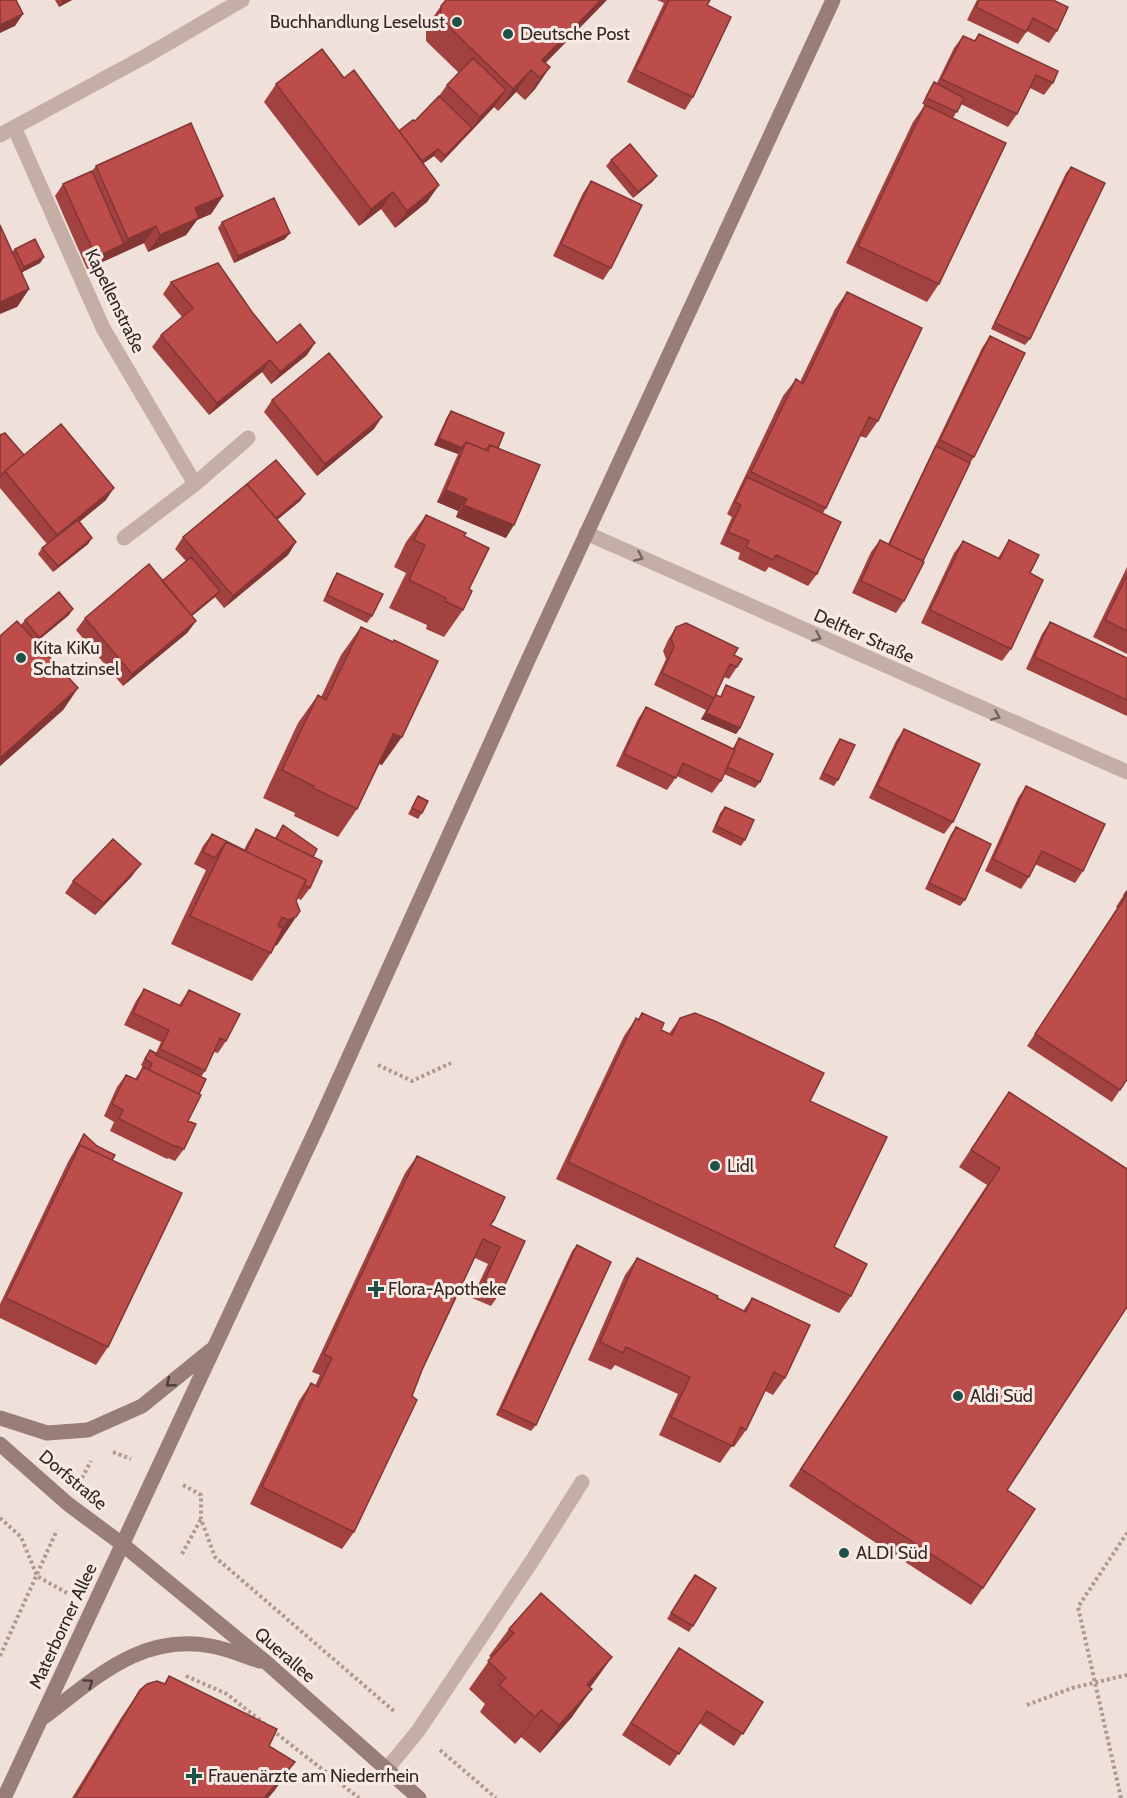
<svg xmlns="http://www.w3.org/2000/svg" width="1127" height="1798" viewBox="0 0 1127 1798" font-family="Cabin,sans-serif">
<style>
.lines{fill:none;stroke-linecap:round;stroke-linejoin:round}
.path{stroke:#b19890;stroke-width:4;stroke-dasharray:3 3;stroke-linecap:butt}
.lane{stroke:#c5aea6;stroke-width:15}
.street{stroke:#c5aea6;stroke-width:15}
.secondary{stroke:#997d78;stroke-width:15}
.wall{fill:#a24240}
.shaded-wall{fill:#843634}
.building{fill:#bc4d4a;stroke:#843634;stroke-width:1.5}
.oneway{stroke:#746460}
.oneway2{stroke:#4c3c3a}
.poi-dot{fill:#1f5049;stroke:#f7eae4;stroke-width:2}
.labels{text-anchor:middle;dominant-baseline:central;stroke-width:6;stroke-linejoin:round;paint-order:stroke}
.poi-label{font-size:18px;fill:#322726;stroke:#f7eae4;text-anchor:start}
.street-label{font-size:18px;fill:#322726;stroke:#f7eae4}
</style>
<rect width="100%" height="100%" fill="#efe0d9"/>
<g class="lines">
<path class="path" d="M378 1065 412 1081 451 1063
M113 1452 131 1459
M82 1478 91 1461
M183 1485 201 1495V1519L215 1557 395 1712
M0 1518 21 1537 37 1576 67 1593
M182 1554 201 1519
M0 1656 57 1530
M186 1676 227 1694 266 1725
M1027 1705 1072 1688 1127 1675
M272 1730 359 1798
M440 1750 496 1798
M1121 1798 1078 1607 1127 1533"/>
<path class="lane" d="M386 1770 418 1731 532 1561 582 1482"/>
<path class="street" d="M14 127 103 328 195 484 124 538
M0 135 146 56 242 0
M195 484 248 438
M586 533 1127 772"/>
<path class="secondary" d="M0 1418 47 1433 88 1430 142 1406 211 1350
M0 1444 68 1504 122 1544 268 1664 419 1798
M44 1717C96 1678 141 1633 211 1646 228 1649 244 1656 260 1661
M4 1798 320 1121 529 658 833 0"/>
</g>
<path class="wall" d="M55 0H72L59 7Z
M657 0H710L707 5 693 97 685 110 627 82 664 3Z
M977 0H1053L1057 31 1049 43 1027 31 1018 44 967 20Z
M441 6 545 63 550 67 535 89 525 100 516 92 498 111 494 107 441 163 434 156 423 163 439 185 427 202 395 228 381 209 359 226 264 102 276 84 344 78 399 131 415 121 439 96 447 85 459 73 426 41V27Z
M979 34 1053 83 1044 95 1030 88 1017 114 1008 127 961 104 953 118 939 284 927 302 846 263 913 122 925 105 922 104 930 88 934 82 937 83 954 48 963 36 974 41Z
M611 160 657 176 652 182 633 198 606 166Z
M96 166 223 196 211 214 197 220 186 235 148 252 144 243 87 269 55 196 63 184 92 171Z
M1071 167 1030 339 1025 345 991 329 1066 173Z
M591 181 611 268 603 280 553 256 583 193Z
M222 222 285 239 234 263 218 228Z
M15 249 44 257 40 263 21 273 29 289 17 307 12 252Z
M171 282 252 312 277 343 307 355 271 384 262 372 209 415 152 347 161 335 182 317 163 294Z
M847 292 878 421 866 438 860 436 826 508 823 513 817 574 808 586 769 567 765 572 738 559 740 553 720 544 732 517 727 514 783 396 796 379 800 382 835 309Z
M990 336 974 457 970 463 904 601 896 613 852 593 871 552 880 540 888 544 982 348Z
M272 400 374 429 317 476 264 412Z
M451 411 498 448 506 538 456 517 458 511 437 502 458 454 434 445 447 417Z
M0 435 24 455 106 500 79 522 92 538 88 544 53 572 38 554 42 548 47 544 0 488Z
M305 494 300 501 277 520 296 542 288 555 224 608 215 597 192 616 196 621 187 633 123 686 76 630 85 618 162 581 186 561 175 549 183 537Z
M426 515 464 536 469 589 463 610 444 637 426 629 427 625 389 608 406 573 394 567 406 542Z
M1009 540 1030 573 1011 649 1002 661 921 623 954 553 963 541 998 558Z
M1127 567V654L1093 637Z
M337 573 372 616 367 623 323 601 333 579Z
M69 615 36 642 78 688 63 710 0 766V636L21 625 25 620Z
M1050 622 1127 658V716L1026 669 1042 634Z
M361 627 392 642 394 640 382 765 379 764 357 809 338 837 294 816 295 813 263 798 298 723 318 695 321 697 341 655Z
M676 627 734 655 737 667 729 679 724 677 716 695 720 697 726 685 740 728 736 734 701 719 706 710 654 685 666 659 663 651 668 640Z
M646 707 733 748 739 738 760 782 755 788 724 774 721 781 712 793 677 776 667 790 616 766 638 719Z
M904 729 953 822 944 834 869 798 896 741Z
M840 739 838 780 834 786 819 779 836 745Z
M1026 786 1083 871 1075 883 1035 864 1029 877 1021 889 985 871 1018 798Z
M418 796 422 813 418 819 408 814Z
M725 807 745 840 741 846 712 832 720 813Z
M283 825 313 857 310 888 301 900 297 898 296 901 300 911 277 945 275 946 271 953 252 981 171 944 206 870 194 864 203 846 212 834 244 850 248 842 256 829 275 838Z
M956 827 965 900 960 906 925 889 951 834Z
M132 876 95 915 65 893 73 881Z
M1127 890V1079L1112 1102 1027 1046 1117 908 1116 907Z
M144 989 179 1005 189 990 226 1041 218 1053 214 1052 205 1071 201 1077 188 1121 184 1149 175 1161 168 1158 167 1159 110 1131 114 1122 104 1116 117 1087 126 1075 135 1079 143 1067 141 1065 146 1056 150 1050 156 1053 161 1042 124 1025 136 1001Z
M642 1013 661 1030 669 1034 680 1018 810 1101 834 1247 851 1296 839 1313 556 1179 624 1036 636 1018 638 1019Z
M1009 1092 1007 1490 983 1588 971 1605 789 1486 987 1185 959 1167Z
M84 1134 112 1160 108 1347 96 1365 0 1318V1304L68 1162Z
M417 1156 494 1220 491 1225 525 1241 503 1289 491 1306 472 1298 488 1264 475 1258 422 1370 354 1532 342 1549 250 1504 299 1401 311 1383 315 1386 320 1375 312 1372 405 1173Z
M577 1245 536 1425 531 1431 496 1415 572 1251Z
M637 1258 743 1311 752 1298 785 1378 773 1395 765 1391 746 1430 734 1447 732 1446 720 1463 659 1435 678 1394 615 1365 611 1370 588 1360 625 1275Z
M690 1581 693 1626 689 1632 667 1619Z
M509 1629 612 1657 590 1687 572 1717 540 1753 521 1737 515 1744 480 1712 485 1704 469 1689 491 1658 489 1656Z
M679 1648 763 1702 734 1746 699 1723 670 1766 622 1735Z
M169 1676 269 1746 275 1790 268 1798H72L121 1718 140 1690 164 1684Z"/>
<path class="shaded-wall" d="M63 0H72L59 7Z
M601 0H607L535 74 542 60Z
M23 14 15 26 0 33V25Z
M550 67 535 89 525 100 540 78Z
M531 70 516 92 498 111 513 89Z
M506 90 494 107 441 163 445 156 472 128 480 117Z
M438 149 434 156 407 175 411 169Z
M657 176 652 182 633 198 638 192Z
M439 185 427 202 395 228 407 211Z
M393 192 381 209 359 226 371 209Z
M223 196 211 214 197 220 186 235 148 252 160 235 195 208Z
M156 226 144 243 87 269 96 257 124 244 128 239Z
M290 233 285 239 234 263 238 256Z
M44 257 40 263 20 273 24 267Z
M29 289 17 307 0 314V302Z
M315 343 307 355 271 384 280 372Z
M270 360 262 372 209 415 217 403Z
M382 417 374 429 317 476 325 464Z
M439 438 462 448 458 454 434 445Z
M114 488 106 500 49 547 57 535Z
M446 490 467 499 458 511 437 502Z
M305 494 300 501 266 529 271 523Z
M464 505 514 525 506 538 456 517Z
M92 538 88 544 53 572 58 566Z
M296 542 288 555 224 608 233 596Z
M220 591 215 597 181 625 186 619Z
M73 609 69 615 34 644 39 638Z
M196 621 187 633 123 686 132 674Z
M78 688 63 710 0 766V758Z
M706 713 740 728 736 734 701 719Z
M393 734 402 737 382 765 373 761Z
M141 864 132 876 95 915 104 903Z
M296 917 277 945 269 948 288 920Z
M612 1657 592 1685 568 1712 587 1685Z
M592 1689 572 1717 540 1753 559 1725Z
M541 1710 521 1737 515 1744 535 1717Z
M295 1762 275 1790 268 1798H264Z"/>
<path class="building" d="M0 0H16L23 14 0 25Z
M446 0H601L542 60 550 67 540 78 531 70 513 89 441 19V6Z
M669 0H710L707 5 731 17 693 97 635 70Z
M979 0H1053L1068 7 1057 31 1033 18 1026 32 976 7Z
M979 34 1058 71 1053 83 1036 75 1017 114 941 79 963 36 975 41Z
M322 49 344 78 354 70 439 185 407 211 393 192 371 209 276 84Z
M473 58 506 90 480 117 447 85Z
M934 82 964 98 957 112 926 98Z
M439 96 472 128 445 156 438 149 422 161 399 131 413 120 415 121Z
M925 105 1006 143 939 284 858 246Z
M191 123 223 196 195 208 199 218 160 235 156 226 128 239 96 166Z
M630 144 657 176 638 192 611 160Z
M1071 167 1105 183 1030 339 995 323Z
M92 171 124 244 96 257 63 184Z
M591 181 642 205 611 268 561 244Z
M274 198 290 233 238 256 222 222Z
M0 225 29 289 0 302Z
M35 239 44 257 24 267 15 249Z
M218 263 252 312 277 343 300 324 315 343 280 372 270 360 217 403 161 335 193 308 171 282Z
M847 292 922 328 878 421 869 417 826 508 751 472 796 379 803 384Z
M990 336 1025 353 974 457 940 440Z
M329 353 382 417 325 464 272 400Z
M451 411 504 433 498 448 490 445 486 450 466 442 462 448 439 438Z
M61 424 114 488 57 535 5 471Z
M5 433 24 455 5 471 0 477V435Z
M466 442 488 451 490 445 540 465 514 525 464 505 467 499 446 490Z
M936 446 970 463 923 561 889 545Z
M276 460 305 494 276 518 247 484Z
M747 477 841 522 817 574 776 555 773 560 746 547 749 541 728 532 741 505 735 502Z
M247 484 296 542 233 596 183 537Z
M426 515 466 533 464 536 489 548 469 589 472 591 463 610 445 601 446 598 409 580 425 545 414 540Z
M78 520 92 538 58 566 42 548Z
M880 540 924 562 904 601 861 581Z
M1009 540 1039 555 1030 573 1043 580 1011 649 930 610 963 541 1000 559Z
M191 557 220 591 191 615 162 581Z
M149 564 196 621 132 674 85 618Z
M337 573 383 594 372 616 327 595Z
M1127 575V631L1105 620Z
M59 592 73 609 39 638 25 620Z
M17 621 78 688 0 758V636Z
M1050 622 1127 658V700L1034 657Z
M686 623 738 648 734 655 742 659 737 667 730 664 714 698 662 673 674 647 671 639 676 627Z
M361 627 393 642 394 640 438 661 402 737 393 734 357 809 313 788 314 786 282 770 318 695 326 700Z
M726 685 754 697 740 728 706 713 716 695 721 697Z
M646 707 735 750 721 781 683 763 676 778 624 754Z
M904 729 980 764 953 822 877 786Z
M739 738 773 754 760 782 727 767 735 750 734 749Z
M840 739 855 745 838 780 823 773Z
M1026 786 1105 824 1083 871 1042 851 1029 877 993 859Z
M418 796 428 801 422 813 412 808Z
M725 807 754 820 745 840 716 826Z
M283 825 317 849 313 857 276 839Z
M956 827 991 844 965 900 929 883Z
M256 829 322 861 310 888 304 885 306 880 226 842 215 858 203 852 212 834 246 851Z
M113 839 141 864 104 903 73 881Z
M226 842 306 880 296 901 300 911 296 917 288 920 282 917 278 926 283 928 271 953 190 916Z
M1127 891V1079L1120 1090 1035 1034 1126 896 1124 895Z
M144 989 181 1006 189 990 240 1014 226 1041 220 1038 205 1071 160 1049 169 1030 133 1013Z
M642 1013 664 1023 661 1030 672 1035 680 1018 695 1013 717 1022 824 1073 810 1101 887 1137 834 1247 867 1264 851 1296 568 1162 636 1018 639 1020Z
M150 1050 157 1054 156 1055 206 1079 199 1094 149 1070 152 1063 145 1059Z
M143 1067 201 1095 188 1121 196 1124 184 1149 176 1146V1147L119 1119 123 1110 112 1104 126 1075 137 1080Z
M1009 1092 1127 1169V1307L1007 1490 1035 1509 983 1588 801 1469 1000 1168 971 1150Z
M84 1134 97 1146 115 1155 112 1160 80 1145 76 1150Z
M80 1145 182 1193 108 1347 6 1298Z
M417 1156 505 1197 494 1220 490 1225 525 1241 503 1289 484 1281 500 1247 483 1239 422 1370 412 1396 417 1400 354 1532 262 1487 311 1383 318 1387 332 1358 324 1354Z
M577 1245 611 1262 536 1425 501 1409Z
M637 1258 718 1296 717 1298 746 1312 752 1298 810 1325 785 1378 774 1372 746 1430 741 1427 732 1446 671 1417 690 1377 626 1347 623 1353 600 1342Z
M695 1575 716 1588 693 1626 671 1613Z
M541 1593 612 1657 587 1685 592 1689 559 1725 541 1710 535 1717 499 1685 506 1678 488 1661 514 1633 509 1629Z
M679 1648 763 1702 743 1734 707 1711 679 1754 631 1723Z
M169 1676 277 1729 269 1746 295 1762 264 1798H75L140 1690 147 1684 157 1681 165 1684Z"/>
<defs><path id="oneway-chevron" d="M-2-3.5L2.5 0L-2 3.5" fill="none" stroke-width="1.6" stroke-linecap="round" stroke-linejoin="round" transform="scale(1.5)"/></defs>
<g class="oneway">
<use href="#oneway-chevron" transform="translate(639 557) rotate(24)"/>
<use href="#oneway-chevron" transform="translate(817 637) rotate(24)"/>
<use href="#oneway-chevron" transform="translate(996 716) rotate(23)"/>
</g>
<g class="oneway2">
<use href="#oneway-chevron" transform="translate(170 1383) rotate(141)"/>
<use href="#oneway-chevron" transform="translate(89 1683) rotate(-35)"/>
</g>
<g class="poi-dot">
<circle cx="457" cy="22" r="6"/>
<circle cx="508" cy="34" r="6"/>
<circle cx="21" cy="658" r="6"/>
<circle cx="715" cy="1166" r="6"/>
<path d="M373 1280h6v6h6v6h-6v6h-6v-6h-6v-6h6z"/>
<circle cx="958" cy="1396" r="6"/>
<circle cx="844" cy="1553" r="6"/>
<path d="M191 1767h6v6h6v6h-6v6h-6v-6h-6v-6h6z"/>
</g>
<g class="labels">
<g class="poi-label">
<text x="445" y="22" text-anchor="end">Buchhandlung Leselust</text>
<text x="520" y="34">Deutsche Post</text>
<text x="33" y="648">Kita KiKu<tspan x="33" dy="21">Schatzinsel</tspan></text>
<text x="727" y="1166">Lidl</text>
<text x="388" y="1289">Flora-Apotheke</text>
<text x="970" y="1396">Aldi Süd</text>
<text x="856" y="1553">ALDI Süd</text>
<text x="208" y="1776">Frauenärzte am Niederrhein</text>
</g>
<g class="street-label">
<text transform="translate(115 301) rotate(64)">Kapellenstraße</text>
<text transform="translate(864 636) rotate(24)">Delfter Straße</text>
<text transform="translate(73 1480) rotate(40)">Dorfstraße</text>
<text transform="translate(63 1626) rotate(-65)">Materborner Allee</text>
<text transform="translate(285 1655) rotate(41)">Querallee</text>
</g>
</g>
</svg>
